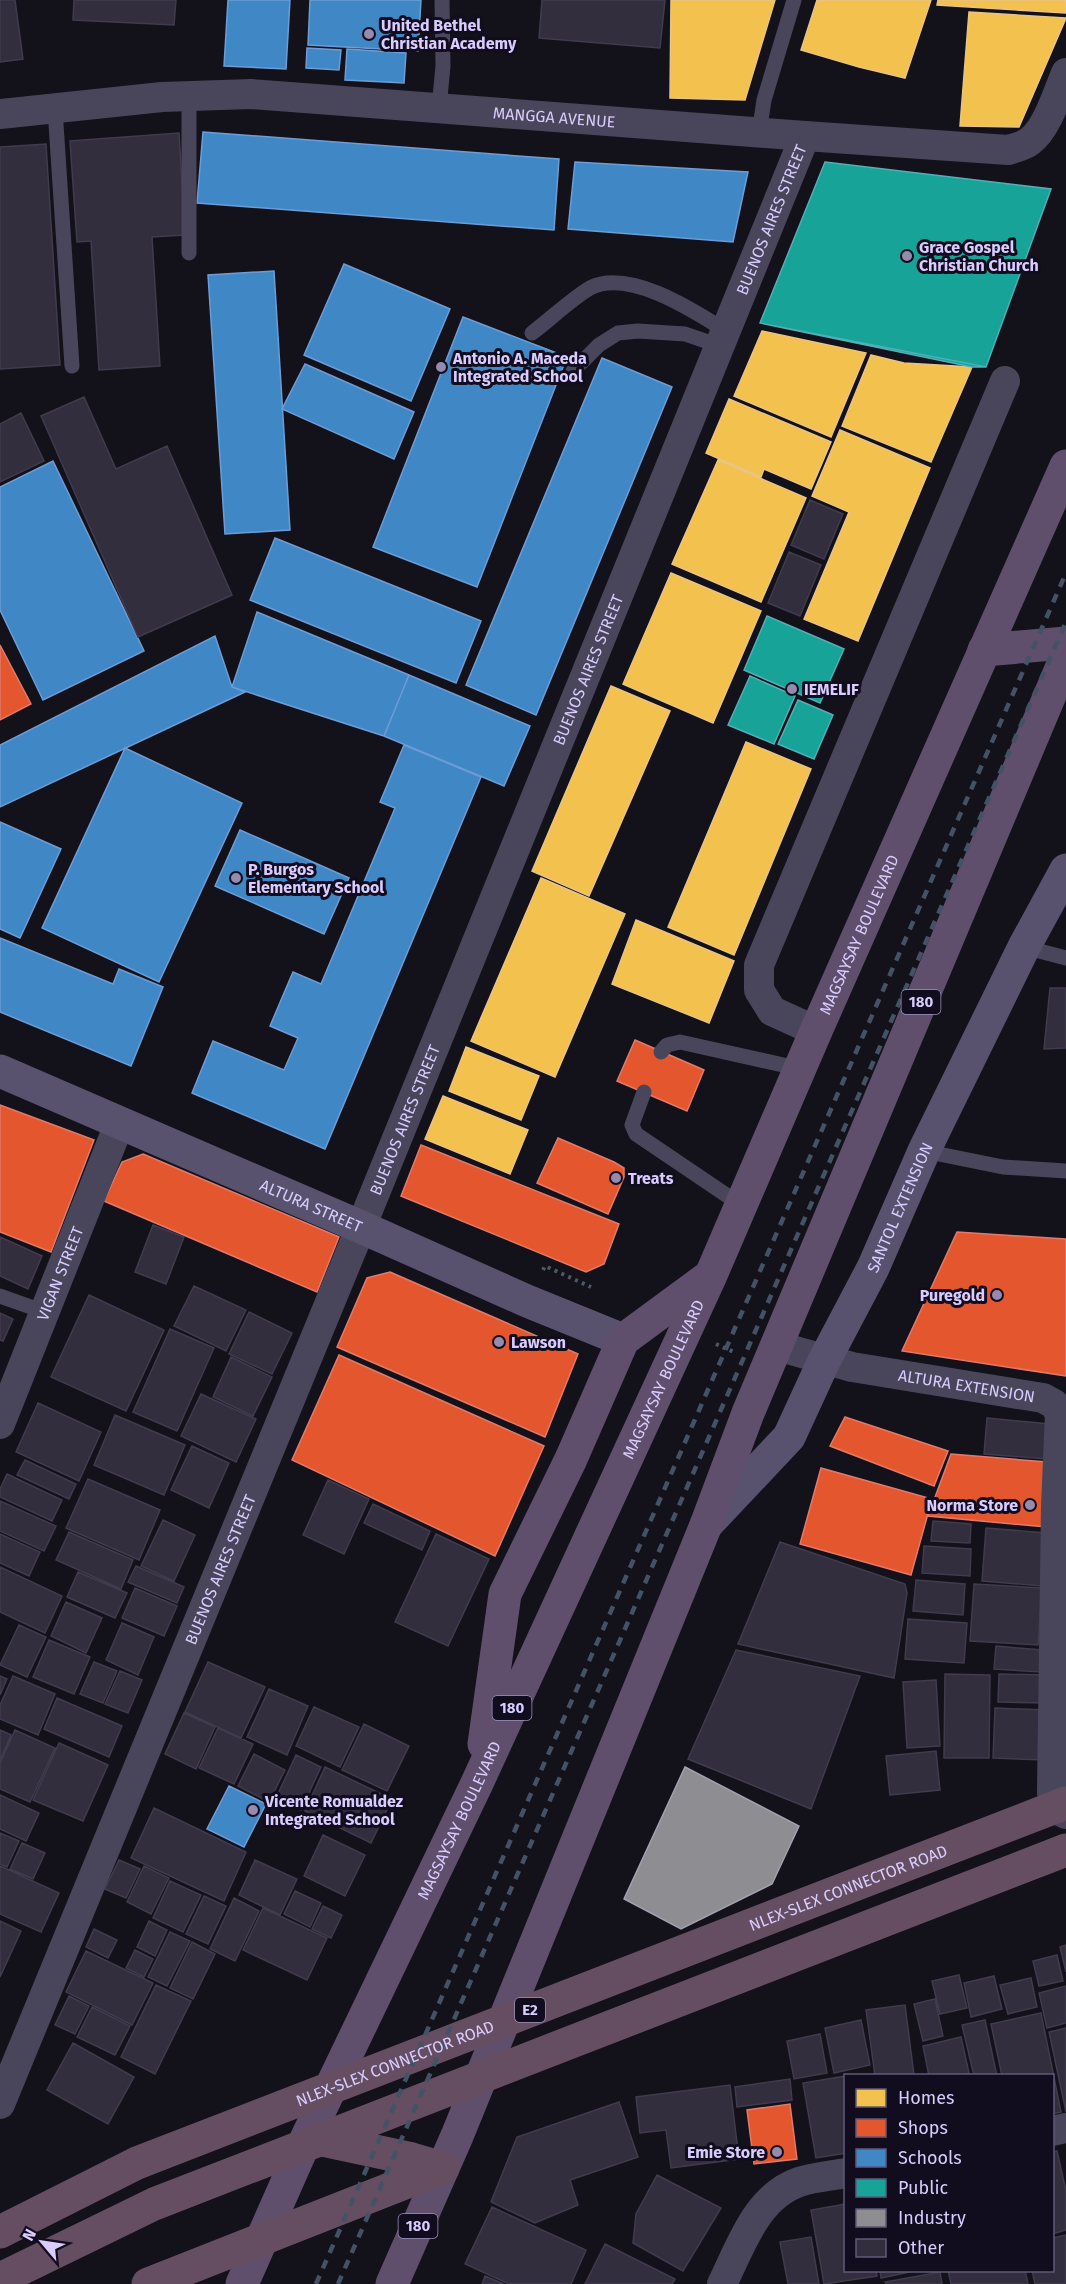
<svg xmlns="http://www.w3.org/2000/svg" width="1066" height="2284" viewBox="0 0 1066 2284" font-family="'Fira Sans',sans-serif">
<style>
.homes{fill:#f2c14e;stroke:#eac483;stroke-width:1.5}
.shops{fill:#e4572e;stroke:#e17a6c;stroke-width:1.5}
.schools{fill:#3f88c5;stroke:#6d9cd6;stroke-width:1.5}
.public{fill:#17a398;stroke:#51afb7;stroke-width:1.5}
.industry{fill:#8d8d92;stroke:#a4a0b2;stroke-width:1.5}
.building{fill:#322e3d;stroke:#413b4e;stroke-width:1.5}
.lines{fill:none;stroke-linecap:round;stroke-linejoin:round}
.path{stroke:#4e5867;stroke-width:4;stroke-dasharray:3 4.5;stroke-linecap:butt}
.lane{stroke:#49465b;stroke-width:15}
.street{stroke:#49465b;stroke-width:30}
.secondary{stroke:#58526e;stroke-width:33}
.primary{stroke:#5f4f6c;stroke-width:33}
.highway{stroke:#664e62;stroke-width:33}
.rail{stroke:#435265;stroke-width:4.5;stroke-dasharray:9 8;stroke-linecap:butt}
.poi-dot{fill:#948bae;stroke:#120d1e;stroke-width:2}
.labels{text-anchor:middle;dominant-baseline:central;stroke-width:6;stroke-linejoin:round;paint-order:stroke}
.shield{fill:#120d1e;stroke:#9d93bb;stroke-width:1.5}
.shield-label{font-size:15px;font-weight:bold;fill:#d9ccfe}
.poi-label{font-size:16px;font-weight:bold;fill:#d9ccfe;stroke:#120d1e;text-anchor:start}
.street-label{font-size:16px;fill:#d9ccfe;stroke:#120d1e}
</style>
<rect width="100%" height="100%" fill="#13111a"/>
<path class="homes" d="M671 0H775L745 100 670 98Z
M817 0H931L905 78 859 67 801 50Z
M938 0H1066V13L937 5Z
M969 12 1066 18 1019 127 960 126Z
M762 331 866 353 831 437 734 396Z
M871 355 904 363 972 367 931 462 842 426Z
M729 399 831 442 811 489 764 469 761 477 706 453Z
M840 430 930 468 858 641 804 619 849 512 812 496Z
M718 460 806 498 761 602 672 564Z
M671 573 761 611 713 723 623 684Z
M611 686 670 711 589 896 532 871Z
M746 742 811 769 734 955 668 927Z
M541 878 625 914 555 1077 471 1041Z
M636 920 734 961 709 1023 612 984Z
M466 1047 539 1076 521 1120 449 1091Z
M443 1096 528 1130 510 1174 425 1139Z"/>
<path class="shops" d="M0 645 31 704 0 720Z
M635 1040 704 1070 687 1111 617 1081Z
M0 1105 94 1140 51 1252 0 1232Z
M558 1138 614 1162 624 1168V1177L608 1214 537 1183Z
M421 1145 619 1224 604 1264 586 1272 401 1196Z
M143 1154 339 1237 317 1292 104 1201 122 1162Z
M957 1232 1066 1239V1376L902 1351Z
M390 1272 578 1354 545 1437 337 1347 367 1278Z
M339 1355 544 1446 495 1556 292 1460Z
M845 1417 948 1451 934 1486 830 1446Z
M951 1454 1047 1462 1046 1527 928 1516Z
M821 1468 932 1499 911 1575 800 1544Z
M790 2104 797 2159 754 2164 747 2110Z"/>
<path class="schools" d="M228 0H290L286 69 224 66Z
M310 0H421L418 51 308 45Z
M307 48 341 50 339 70 306 68Z
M347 49 406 53 404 83 345 80Z
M203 132 559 159 554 230 197 203Z
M575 162 748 172 733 242 568 229Z
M344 264 450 309 411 401 304 355Z
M274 271 290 530 225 534 208 275Z
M463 317 567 357 477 587 373 547Z
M602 358 672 387 536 715 466 685Z
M305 364 414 412 394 459 282 409Z
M53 461 144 651 43 700 0 610V487Z
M275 538 481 621 456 683 250 600Z
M257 612 409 675 384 736 232 687Z
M215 636 232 687 245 692 0 807V745Z
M409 675 530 726 504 786 384 736Z
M404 745 481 777 325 1149 192 1093 213 1041 284 1070 298 1038 270 1026 293 972 321 984 395 808 380 802Z
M125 748 242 803 159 982 42 928Z
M0 822 61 849 20 938 0 929Z
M240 830 349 878 324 934 215 886Z
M0 938 113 984 119 969 163 987 131 1066 0 1012Z
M229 1786 266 1804 244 1847 207 1829Z"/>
<path class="public" d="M825 162 1051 189 986 367H972L760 323Z
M825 162 1051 189 986 367 760 323Z
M767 616 844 649 820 703 744 670Z
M750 676 795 696 774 744 728 725Z
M798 700 833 715 814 759 778 744Z"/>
<path class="industry" d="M685 1767 799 1826 772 1884 681 1929 624 1899Z"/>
<path class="building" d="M0 0H15L23 59 0 62Z
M74 0H176L174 25 73 20Z
M542 0H665L660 48 539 38Z
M179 133 185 235 152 237 160 366 99 370 91 241 77 242 70 141Z
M46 144 60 365 0 369V147Z
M84 397 116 469 167 446 232 595 138 637 41 416Z
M21 413 44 461 0 482V424Z
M810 500 843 514 824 559 791 545Z
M789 552 821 565 800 616 768 603Z
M1050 988H1066V1048L1044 1049Z
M153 1225 184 1237 166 1284 135 1272Z
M0 1237 42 1256 28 1289 0 1276Z
M194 1286 246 1310 226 1351 174 1326Z
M89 1295 164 1330 126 1411 51 1377Z
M249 1312 292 1333 272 1374 229 1354Z
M0 1313 13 1319 3 1341 0 1340Z
M170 1329 214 1348 177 1431 133 1412Z
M231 1357 272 1377 253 1416 213 1397Z
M201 1394 256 1419 236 1462 181 1436Z
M38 1403 101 1432 79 1481 16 1452Z
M115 1415 185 1445 164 1495 94 1465Z
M987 1418 1050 1424 1046 1459 984 1454Z
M192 1446 229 1463 209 1508 171 1490Z
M25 1460 76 1484 69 1499 17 1475Z
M7 1474 62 1500 52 1521 0 1497V1489Z
M88 1479 160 1510 139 1560 66 1528Z
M328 1480 369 1499 344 1554 303 1535Z
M0 1501 56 1526 44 1551 0 1531Z
M373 1504 430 1531 422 1550 364 1523Z
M163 1520 195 1535 174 1581 141 1566Z
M933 1521 971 1524 970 1543 931 1541Z
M986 1528 1047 1533 1043 1586 982 1581Z
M69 1532 133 1560 121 1589 56 1560Z
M0 1534 40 1552 29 1576 0 1563Z
M436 1534 489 1559 448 1646 395 1622Z
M780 1542 905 1584 907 1593 894 1678 738 1644Z
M924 1546 971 1549 970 1576 922 1573Z
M136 1566 184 1587 177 1603 128 1582Z
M0 1567 62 1596 45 1633 0 1612Z
M78 1572 127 1593 115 1618 67 1597Z
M916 1580 965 1584 963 1615 913 1611Z
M974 1584 1042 1588 1038 1645 970 1641Z
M135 1588 177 1606 164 1636 122 1618Z
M66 1602 102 1618 86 1653 51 1636Z
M908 1619 967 1623 964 1663 905 1659Z
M122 1623 154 1637 138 1675 106 1660Z
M19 1625 46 1637 27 1677 0 1665Z
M49 1640 90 1657 74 1694 33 1677Z
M996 1646 1042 1650 1041 1672 994 1669Z
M736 1650 860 1676 811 1809 688 1759Z
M94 1662 117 1671 103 1703 80 1694Z
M208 1662 265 1687 241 1738 185 1712Z
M120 1671 142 1680 128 1713 105 1704Z
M945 1674 990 1675 989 1758H944Z
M999 1674 1046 1675V1703L998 1702Z
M0 1676 7 1679 0 1695Z
M13 1676 55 1694 38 1735 0 1719V1705Z
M936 1680 940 1746 907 1748 903 1682Z
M269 1689 308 1706 287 1755 247 1737Z
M57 1698 122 1726 109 1757 44 1729Z
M314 1707 359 1727 340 1767 296 1746Z
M995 1708 1047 1710 1045 1760 993 1758Z
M184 1713 215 1727 196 1769 165 1754Z
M364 1724 409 1746 387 1791 342 1770Z
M218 1728 253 1744 234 1784 199 1768Z
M0 1730 11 1735 0 1761Z
M15 1730 55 1748 30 1802 0 1789V1763Z
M59 1743 108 1765 83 1821 33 1800Z
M936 1751 940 1790 890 1795 886 1756Z
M254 1754 285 1770 269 1802 238 1786Z
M296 1755 321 1767 301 1810 276 1798Z
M325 1767 392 1799 371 1843 305 1811Z
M0 1795 39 1813 26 1841 0 1829Z
M154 1808 246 1852 224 1901 131 1858Z
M0 1833 19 1841 7 1867 0 1864Z
M323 1835 365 1855 345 1896 304 1876Z
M22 1843 45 1853 33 1879 10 1869Z
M119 1860 140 1869 126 1898 105 1889Z
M255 1860 297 1879 280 1915 239 1895Z
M0 1866 59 1893 41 1932 0 1914Z
M144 1866 169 1878 151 1914 127 1902Z
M170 1881 201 1895 183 1932 153 1918Z
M295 1891 321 1903 310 1927 284 1914Z
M204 1896 226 1906 208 1944 186 1934Z
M234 1898 259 1911 235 1961 210 1949Z
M323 1906 342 1915 331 1938 312 1929Z
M263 1908 327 1938 307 1980 243 1950Z
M0 1921 21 1931 0 1977Z
M149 1921 167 1930 155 1956 137 1947Z
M94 1929 117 1940 108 1958 86 1947Z
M170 1932 190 1941 167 1986 148 1977Z
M192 1942 215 1954 193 1999 170 1988Z
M1066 1945V1972L1060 1947Z
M135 1950 153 1959 144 1977 126 1968Z
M86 1951 153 1983 132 2025 66 1992Z
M1057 1955 1063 1981 1039 1986 1033 1961Z
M959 1975 967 2008 940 2014 932 1981Z
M994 1976 1002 2009 971 2017 964 1983Z
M1031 1978 1037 2007 1008 2014 1000 1985Z
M156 1985 191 2001 155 2074 121 2057Z
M1066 1986V2023L1047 2028 1039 1993Z
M69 1996 89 2006 75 2034 55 2025Z
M935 1999 943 2036 923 2041 914 2004Z
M905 2005 914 2075 875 2076 866 2010Z
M92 2007 130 2026 115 2055 77 2037Z
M1041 2013 1061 2112 1052 2114V2076H1002L991 2024Z
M861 2020 870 2065 834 2073 825 2028Z
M985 2020 997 2076H974L962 2025Z
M1066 2028V2112L1049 2032Z
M820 2034 827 2073 794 2079 787 2041Z
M961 2037 969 2073 961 2076H929L923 2046Z
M73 2043 134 2077 108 2124 47 2090Z
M846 2076V2153L816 2158 803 2083Z
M790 2079 792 2100 737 2107 735 2087Z
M730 2085 739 2159 671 2168 666 2130 640 2133 636 2097Z
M619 2102 638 2157 570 2180 578 2205 535 2223 491 2202 517 2137Z
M1057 2151 1066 2191V2230L1052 2234V2152Z
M657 2175 721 2208 683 2271 633 2243 636 2214Z
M846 2204V2270H876L877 2276 824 2284 811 2210Z
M492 2207 586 2250 571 2284H509L465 2264Z
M1066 2235V2284H1035L1032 2270H1052V2238Z
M811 2237 819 2284H788L780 2242Z
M605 2244 675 2279 672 2284H585Z
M880 2270H919L881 2278Z
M948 2270H1025L1028 2284H951Z
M940 2272 942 2284H886L885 2282Z
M485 2276 504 2284H482Z"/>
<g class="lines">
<path class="path" d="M543 1270 545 1266 591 1287
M716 1344 736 1353"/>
<path class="lane" d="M189 96V253
M439 108 443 66 442 0
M55 109 72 366
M759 133 764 100 794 0
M532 333C548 321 574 297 590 288 629 268 694 311 726 331
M573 371 599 345 618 333 638 331 685 334 720 346
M1024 947 1066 958
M661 1052 667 1045 680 1042 801 1069
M644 1092 632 1125 636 1134 741 1205
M924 1151 1003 1167 1066 1171
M0 1296 45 1312"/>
<g class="street">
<path id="s1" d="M0 114 162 97 251 94 805 136 1008 150C1015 148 1024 146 1030 141 1047 129 1058 92 1066 73"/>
<path d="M816 1031 772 1011 759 990V965L1005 381"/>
<path id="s2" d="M777 1346 852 1367 1043 1398 1054 1404 1060 1414 1056 1506 1052 1792 1056 1809 1066 1814"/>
<path id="s3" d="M0 1424 120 1122"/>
<path id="s4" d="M0 2104 361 1227 805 136"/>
<path d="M1052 2131 1066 2128"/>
<path d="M722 2284C741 2246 756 2197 799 2182 814 2177 831 2176 846 2173"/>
</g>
<g class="secondary">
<path id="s5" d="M0 1071 361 1227 527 1301 623 1340"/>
<path id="s6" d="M706 1525 789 1437 824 1361 873 1268 924 1151 1024 947 1066 870"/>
</g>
<g class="primary">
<path d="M984 650 1066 643"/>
<path d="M484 1744 505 1594 571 1459 623 1340 710 1276"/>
<path id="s7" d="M242 2284 307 2137 478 1781 711 1275 816 1031 1066 466"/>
<path d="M392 2284 457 2136 706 1525 748 1413 1066 657"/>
</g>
<g class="highway">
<path d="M318 2139 412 2159 443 2168"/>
<path id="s8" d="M0 2232 137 2163 1066 1803"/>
<path d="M0 2279 154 2204 1066 1850"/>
<path d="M148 2284 443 2168"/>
</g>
<path class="rail" d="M316 2284 1066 573
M338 2284 1066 622"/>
</g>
<g class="poi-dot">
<circle cx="369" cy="34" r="6"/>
<circle cx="907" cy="256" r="6"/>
<circle cx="441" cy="367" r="6"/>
<circle cx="792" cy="689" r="6"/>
<circle cx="236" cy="878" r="6"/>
<circle cx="616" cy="1178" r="6"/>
<circle cx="997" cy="1295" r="6"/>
<circle cx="499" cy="1342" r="6"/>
<circle cx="1030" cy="1505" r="6"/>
<circle cx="253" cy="1810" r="6"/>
<circle cx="777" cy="2152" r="6"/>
</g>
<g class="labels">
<g class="shield">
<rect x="901.5" y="990" width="39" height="24" rx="4.5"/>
<rect x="492.5" y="1696" width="39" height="24" rx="4.5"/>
<rect x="515" y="1998" width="30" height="24" rx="4.5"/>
<rect x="398.5" y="2214" width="39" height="24" rx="4.5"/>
</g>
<g class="shield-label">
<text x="921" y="1002">180</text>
<text x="512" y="1708">180</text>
<text x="530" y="2010">E2</text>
<text x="418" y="2226">180</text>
</g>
<g class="poi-label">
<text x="381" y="25">United Bethel<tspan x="381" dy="18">Christian Academy</tspan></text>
<text x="919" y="247">Grace Gospel<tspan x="919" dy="18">Christian Church</tspan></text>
<text x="453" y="358">Antonio A. Maceda<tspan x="453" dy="18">Integrated School</tspan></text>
<text x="804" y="689">IEMELIF</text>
<text x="248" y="869">P. Burgos<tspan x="248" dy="18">Elementary School</tspan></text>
<text x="628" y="1178">Treats</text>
<text x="985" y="1295" text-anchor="end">Puregold</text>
<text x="511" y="1342">Lawson</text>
<text x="1018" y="1505" text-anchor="end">Norma Store</text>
<text x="265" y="1801">Vicente Romualdez<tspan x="265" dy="18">Integrated School</tspan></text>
<text x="765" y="2152" text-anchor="end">Emie Store</text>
</g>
<g class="street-label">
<text stroke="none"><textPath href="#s1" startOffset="556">MANGGA AVENUE</textPath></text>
<text stroke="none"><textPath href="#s4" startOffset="2036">BUENOS AIRES STREET</textPath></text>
<text stroke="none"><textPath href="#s4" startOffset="1550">BUENOS AIRES STREET</textPath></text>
<text stroke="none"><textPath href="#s7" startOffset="1484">MAGSAYSAY BOULEVARD</textPath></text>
<text stroke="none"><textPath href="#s4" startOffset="1064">BUENOS AIRES STREET</textPath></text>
<text stroke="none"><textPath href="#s5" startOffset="339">ALTURA STREET</textPath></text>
<text stroke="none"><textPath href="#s6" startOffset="376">SANTOL EXTENSION</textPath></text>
<text stroke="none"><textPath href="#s3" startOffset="162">VIGAN STREET</textPath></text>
<text stroke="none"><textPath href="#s7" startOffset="998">MAGSAYSAY BOULEVARD</textPath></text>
<text stroke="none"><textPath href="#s2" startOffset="194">ALTURA EXTENSION</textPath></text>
<text stroke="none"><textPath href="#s4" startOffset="578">BUENOS AIRES STREET</textPath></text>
<text stroke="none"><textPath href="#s7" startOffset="512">MAGSAYSAY BOULEVARD</textPath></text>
<text stroke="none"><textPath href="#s8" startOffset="916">NLEX-SLEX CONNECTOR ROAD</textPath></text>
<text stroke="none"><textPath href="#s8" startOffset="430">NLEX-SLEX CONNECTOR ROAD</textPath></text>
</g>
</g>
<rect x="844" y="2074" width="210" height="198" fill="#120d1e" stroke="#625978" stroke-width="1.5"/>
<rect x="856" y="2089" width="30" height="18" fill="#f2c14e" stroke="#625978" stroke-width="1.5"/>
<text x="898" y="2104" font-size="18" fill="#d9ccfe">Homes</text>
<rect x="856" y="2119" width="30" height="18" fill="#e4572e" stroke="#625978" stroke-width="1.5"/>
<text x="898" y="2134" font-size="18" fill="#d9ccfe">Shops</text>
<rect x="856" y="2149" width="30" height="18" fill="#3f88c5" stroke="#625978" stroke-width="1.5"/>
<text x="898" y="2164" font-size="18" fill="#d9ccfe">Schools</text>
<rect x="856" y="2179" width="30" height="18" fill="#17a398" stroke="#625978" stroke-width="1.5"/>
<text x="898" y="2194" font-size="18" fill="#d9ccfe">Public</text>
<rect x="856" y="2209" width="30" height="18" fill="#8d8d92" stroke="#625978" stroke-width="1.5"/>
<text x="898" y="2224" font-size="18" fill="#d9ccfe">Industry</text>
<rect x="856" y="2239" width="30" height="18" fill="#322e3d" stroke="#625978" stroke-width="1.5"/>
<text x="898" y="2254" font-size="18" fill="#d9ccfe">Other</text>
<g transform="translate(42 2242) rotate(299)" stroke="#120d1e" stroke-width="4.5" paint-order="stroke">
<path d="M0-4.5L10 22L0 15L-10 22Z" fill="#d9ccfe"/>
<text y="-9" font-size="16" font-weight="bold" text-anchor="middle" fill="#d9ccfe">N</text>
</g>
</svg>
